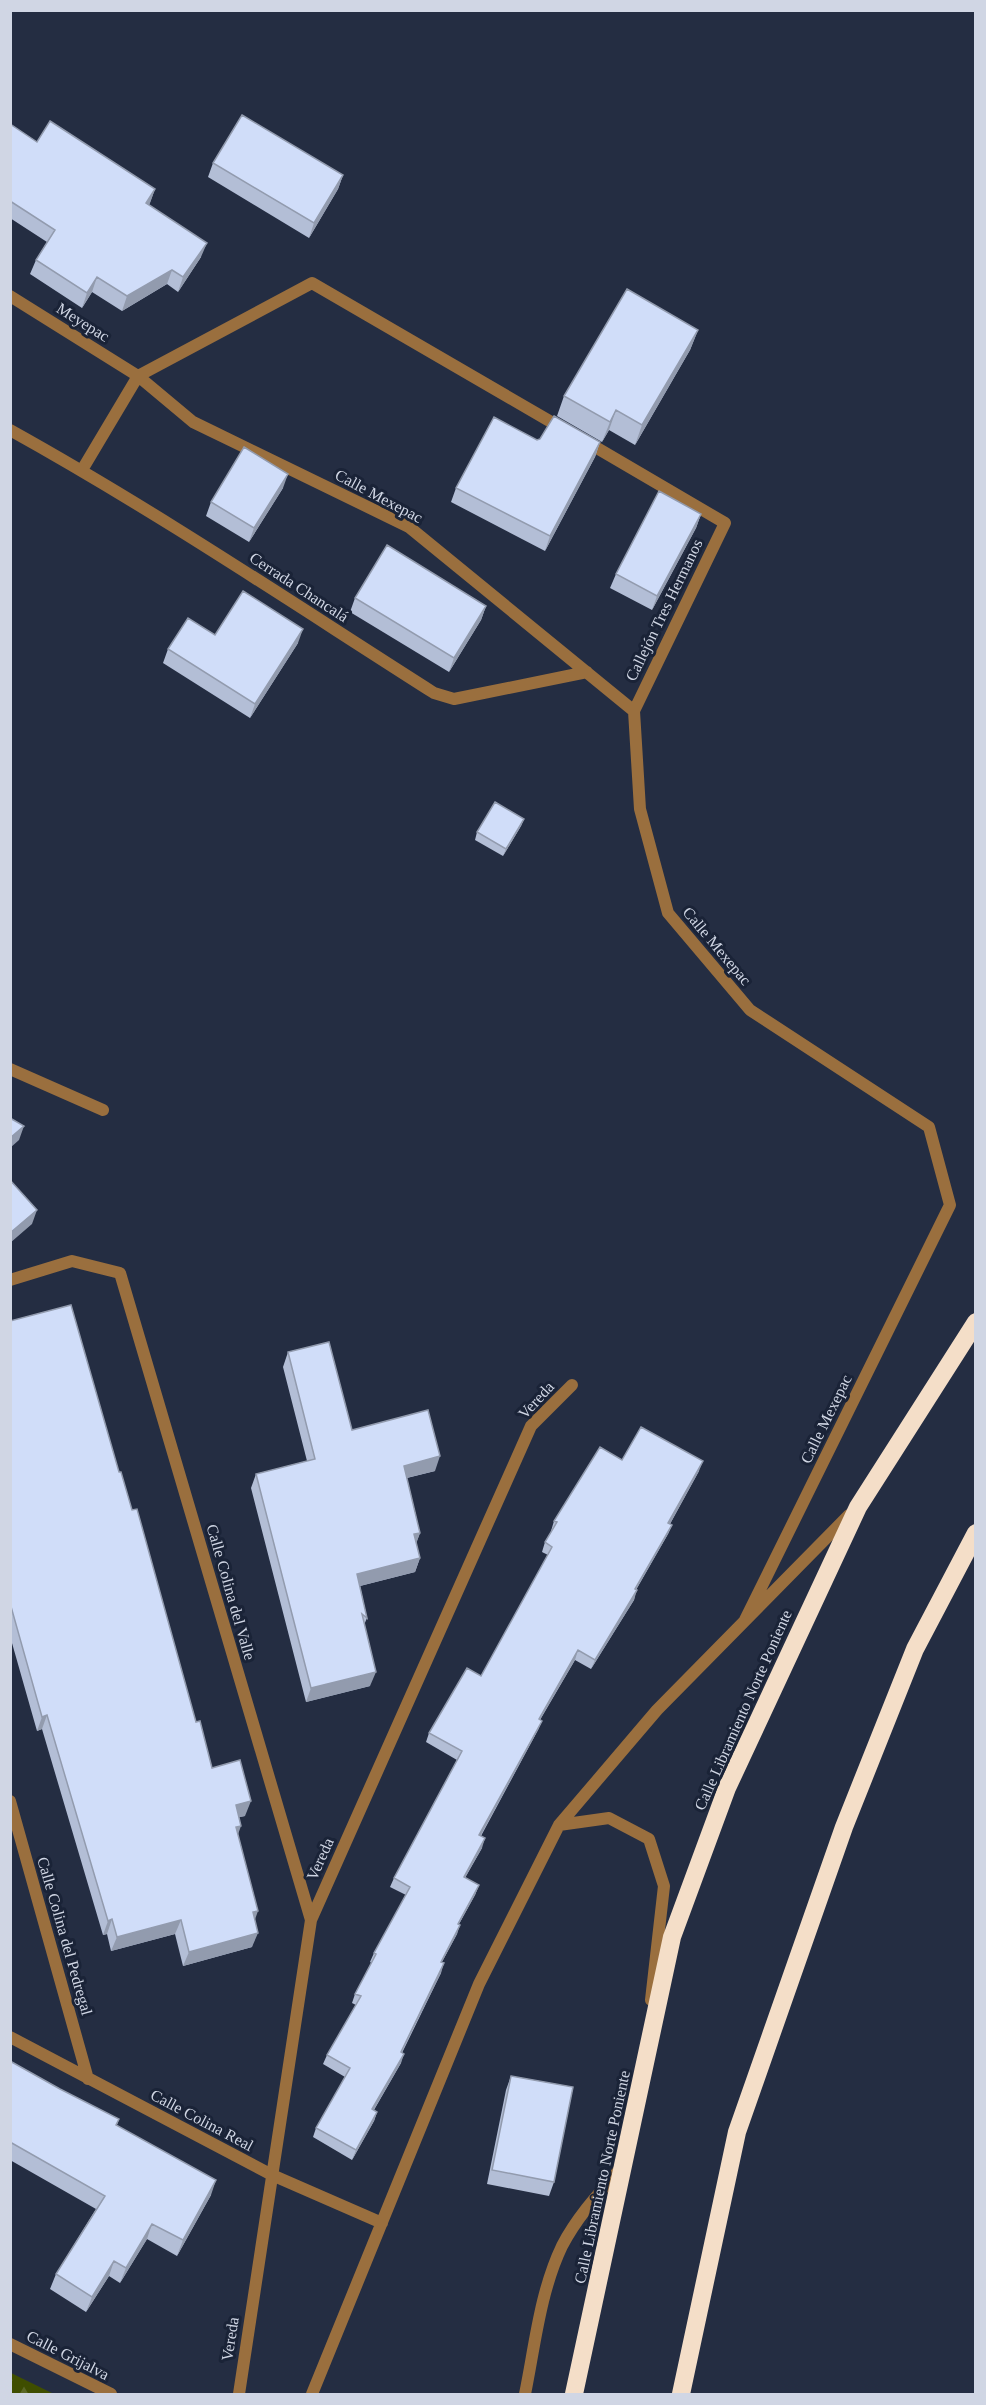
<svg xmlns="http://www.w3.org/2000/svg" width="986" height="2405" viewBox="0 0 986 2405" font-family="Georgia,serif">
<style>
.forest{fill:url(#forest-firs)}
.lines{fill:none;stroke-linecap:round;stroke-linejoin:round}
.lane{stroke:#9a6f3e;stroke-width:12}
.street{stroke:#9a6f3e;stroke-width:12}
.highway{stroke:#f4dec8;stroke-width:18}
.wall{fill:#b3bed6}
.shaded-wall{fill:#929bae}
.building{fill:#d0ddf9;stroke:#929bae;stroke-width:1.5}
.labels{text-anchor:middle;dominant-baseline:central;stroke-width:6;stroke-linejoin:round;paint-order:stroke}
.street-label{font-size:16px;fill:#d0d6e4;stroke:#1a2337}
</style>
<defs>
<pattern id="forest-firs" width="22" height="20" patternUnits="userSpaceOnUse" patternTransform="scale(1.5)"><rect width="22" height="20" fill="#3f4e00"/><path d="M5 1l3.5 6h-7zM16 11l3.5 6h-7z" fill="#5a6725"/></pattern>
</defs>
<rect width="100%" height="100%" fill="#242d42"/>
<path class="forest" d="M11 2373 54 2394H11Z"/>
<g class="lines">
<path class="lane" d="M525 2394C535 2345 540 2292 562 2246 577 2217 599 2193 621 2168"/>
<path class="street" d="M10 296 138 376 193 422 409 527 634 711 640 809 668 913 750 1010 929 1127 950 1205 745 1620
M10 430C156 511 294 604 434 693L454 699 587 672
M585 441 725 523 634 711
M82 470 138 376 312 283 565 430
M10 1069 103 1110
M10 1280 72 1261 120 1273 311 1920
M10 1801 88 2079
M559 1825 609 1818 649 1839 664 1886 651 2000
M10 2037 272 2175 382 2223
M10 2344 111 2394
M239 2394 311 1920 531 1426 572 1385
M312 2394 479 1984 559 1825 657 1710 849 1515"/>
<path class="highway" d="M574 2394 672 1937 727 1788 858 1507 976 1322
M681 2394 737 2132 844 1827 915 1649 976 1533"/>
</g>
<path class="wall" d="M10 124 37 142 155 189 149 205 201 257 178 292 167 284 122 311 92 292 82 308 30 274 36 260 47 242 10 218Z
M213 163 343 175 338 189 309 238 208 177Z
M698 330 690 350 635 445 609 430 602 442 557 416 564 396Z
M537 440 600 442 595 457 545 551 451 502 456 488Z
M283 488 249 542 206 516 211 502Z
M701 514 696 528 652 610 610 588 616 574Z
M355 598 486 606 481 620 449 672 350 612Z
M215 635 298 643 250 718 163 663 168 649Z
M524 819 521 826 503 856 475 840 477 832Z
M10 1321 119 1472 196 1722 212 1768 245 1816 239 1817 238 1835 255 1920 252 1947 183 1966 175 1934 111 1951 107 1934 103 1935 42 1729 37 1731 10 1636Z
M288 1352 352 1430 435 1471 407 1478 420 1533 416 1543 420 1558 415 1572 360 1586 367 1618 364 1625 370 1686 306 1702 251 1488 256 1474 307 1461 283 1367Z
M622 1460 699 1471 670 1524 672 1525 668 1534 636 1590 634 1600 591 1669 575 1660 540 1720 542 1721 538 1730 481 1836 482 1848 465 1878 479 1885 475 1895 459 1924 457 1934 442 1962 441 1973 402 2053 401 2063 374 2110 377 2112 374 2121 352 2160 313 2137 316 2128 345 2077 323 2064 327 2055 356 2005 352 2003 355 1994 372 1963 370 1962 374 1953 406 1895 390 1887 394 1878 457 1760 426 1742 429 1733 481 1676 548 1555 542 1552 545 1542 552 1531H551L554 1521Z
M10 2061 60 2089 119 2119 117 2125 211 2195 177 2256 147 2239 120 2283 109 2276 86 2312 50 2289 56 2274 96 2209 10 2160Z
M511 2076 554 2182 549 2196 487 2184 506 2090Z"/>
<path class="shaded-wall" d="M343 175 338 189 309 238 314 223Z
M155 189 150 203 141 217 146 203Z
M207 243 201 257 178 292 183 277Z
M172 270 167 284 122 311 127 296Z
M97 277 92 292 82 308 87 293Z
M698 330 690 350 635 445 642 425Z
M616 410 609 430 602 442 610 422Z
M600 442 595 457 545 551 550 536Z
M288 474 283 488 249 542 254 528Z
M701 514 696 528 652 610 657 596Z
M486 606 481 620 449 672 454 658Z
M303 629 298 643 250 718 255 704Z
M524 819 521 826 503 856 506 849Z
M24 1126 19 1140 10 1148V1138Z
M37 1210 32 1224 10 1243V1233Z
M440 1456 435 1471 398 1480 404 1466Z
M703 1461 699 1471 665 1533 668 1523Z
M672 1525 668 1534 631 1598 635 1589Z
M420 1533 415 1547 414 1534Z
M420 1558 415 1572 352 1588 357 1574Z
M637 1590 634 1600 591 1669 595 1660Z
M578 1650 575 1660 535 1728 539 1719Z
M376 1672 370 1686 306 1702 311 1688Z
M47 1715 42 1729 37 1731 42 1717Z
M542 1721 538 1730 476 1844 479 1835Z
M251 1801 245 1816 231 1819 236 1805Z
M241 1826 236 1840V1827Z
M485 1838 482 1848 460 1886 464 1877Z
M479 1885 475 1895 454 1933 458 1924Z
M258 1911 253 1925V1912Z
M112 1919 107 1934 103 1935 108 1921Z
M181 1920 175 1934 111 1951 117 1937Z
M460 1925 457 1934 437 1971 441 1962Z
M258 1933 252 1947 183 1966 189 1952Z
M444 1963 441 1973 397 2061 401 2052Z
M404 2054 401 2063 369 2118 372 2109Z
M377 2112 374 2121 352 2160 356 2150Z
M216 2180 211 2195 177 2256 183 2240Z
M152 2224 147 2239 120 2283 126 2268Z
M114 2261 109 2276 86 2312 92 2297Z"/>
<path class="building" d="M242 115 343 175 314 223 213 163Z
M50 121 155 189 146 203 207 243 183 277 172 270 127 296 97 277 87 293 36 260 55 230 10 201V124L37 142Z
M627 289 698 330 642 425 616 410 610 422 564 396Z
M554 416 600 442 550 536 456 488 494 417 537 440 540 439Z
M244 447 288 474 254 528 211 502Z
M659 491 701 514 657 596 616 574Z
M387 545 486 606 454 658 355 598Z
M243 591 303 629 255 704 168 649 188 618 215 635Z
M495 802 524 819 506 849 477 832Z
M10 1118 24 1126 10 1138Z
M10 1180 37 1210 10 1233Z
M71 1305 119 1472H121L132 1510 137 1509 196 1722 200 1721 212 1768 240 1760 251 1801 236 1805 241 1826 236 1827 258 1911 253 1912 258 1933 189 1952 181 1920 117 1937 112 1919 108 1921 47 1715 42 1717 10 1603V1321Z
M329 1342 352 1430 428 1410 440 1456 404 1466 420 1533 414 1534 420 1558 357 1574 367 1618 362 1614 376 1672 311 1688 256 1474 315 1459 288 1352Z
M641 1427 703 1461 668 1523 672 1525 635 1589 637 1590 595 1660 578 1650 539 1719 542 1721 479 1835 485 1838 464 1877 479 1885 458 1924 460 1925 441 1962 444 1963 401 2052 404 2054 372 2109 377 2112 356 2150 316 2128 350 2068 327 2055 361 1996 355 1994 376 1954 374 1953 410 1887 394 1878 462 1751 429 1733 467 1668 481 1676 552 1547 545 1542 557 1522 554 1521 600 1447 622 1460Z
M10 2061 60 2089 119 2119 116 2125 216 2180 183 2240 152 2224 126 2268 114 2261 92 2297 56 2274 105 2196 10 2142Z
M511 2076 573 2087 554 2182 492 2170Z"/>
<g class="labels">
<g class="street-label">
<text transform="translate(83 322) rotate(32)">Meyepac</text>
<text transform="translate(379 496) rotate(28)">Calle Mexepac</text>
<text transform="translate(299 587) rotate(33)">Cerrada Chancalá</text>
<text transform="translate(664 610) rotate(-64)">Callejón Tres Hermanos</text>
<text transform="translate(717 946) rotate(50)">Calle Mexepac</text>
<text transform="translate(536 1400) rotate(-47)">Vereda</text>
<text transform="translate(826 1419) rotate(-64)">Calle Mexepac</text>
<text transform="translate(231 1592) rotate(74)">Calle Colina del Valle</text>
<text transform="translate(743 1710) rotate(-66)">Calle Libramiento Norte Poniente</text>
<text transform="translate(320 1859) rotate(-66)">Vereda</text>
<text transform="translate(65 1936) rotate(74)">Calle Colina del Pedregal</text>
<text transform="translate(202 2120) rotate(28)">Calle Colina Real</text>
<text transform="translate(602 2177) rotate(-78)">Calle Libramiento Norte Poniente</text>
<text transform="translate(230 2339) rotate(-81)">Vereda</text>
<text transform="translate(68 2355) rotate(27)">Calle Grijalva</text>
</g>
</g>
<rect width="986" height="2405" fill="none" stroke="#d0d6e4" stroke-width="24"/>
</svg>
